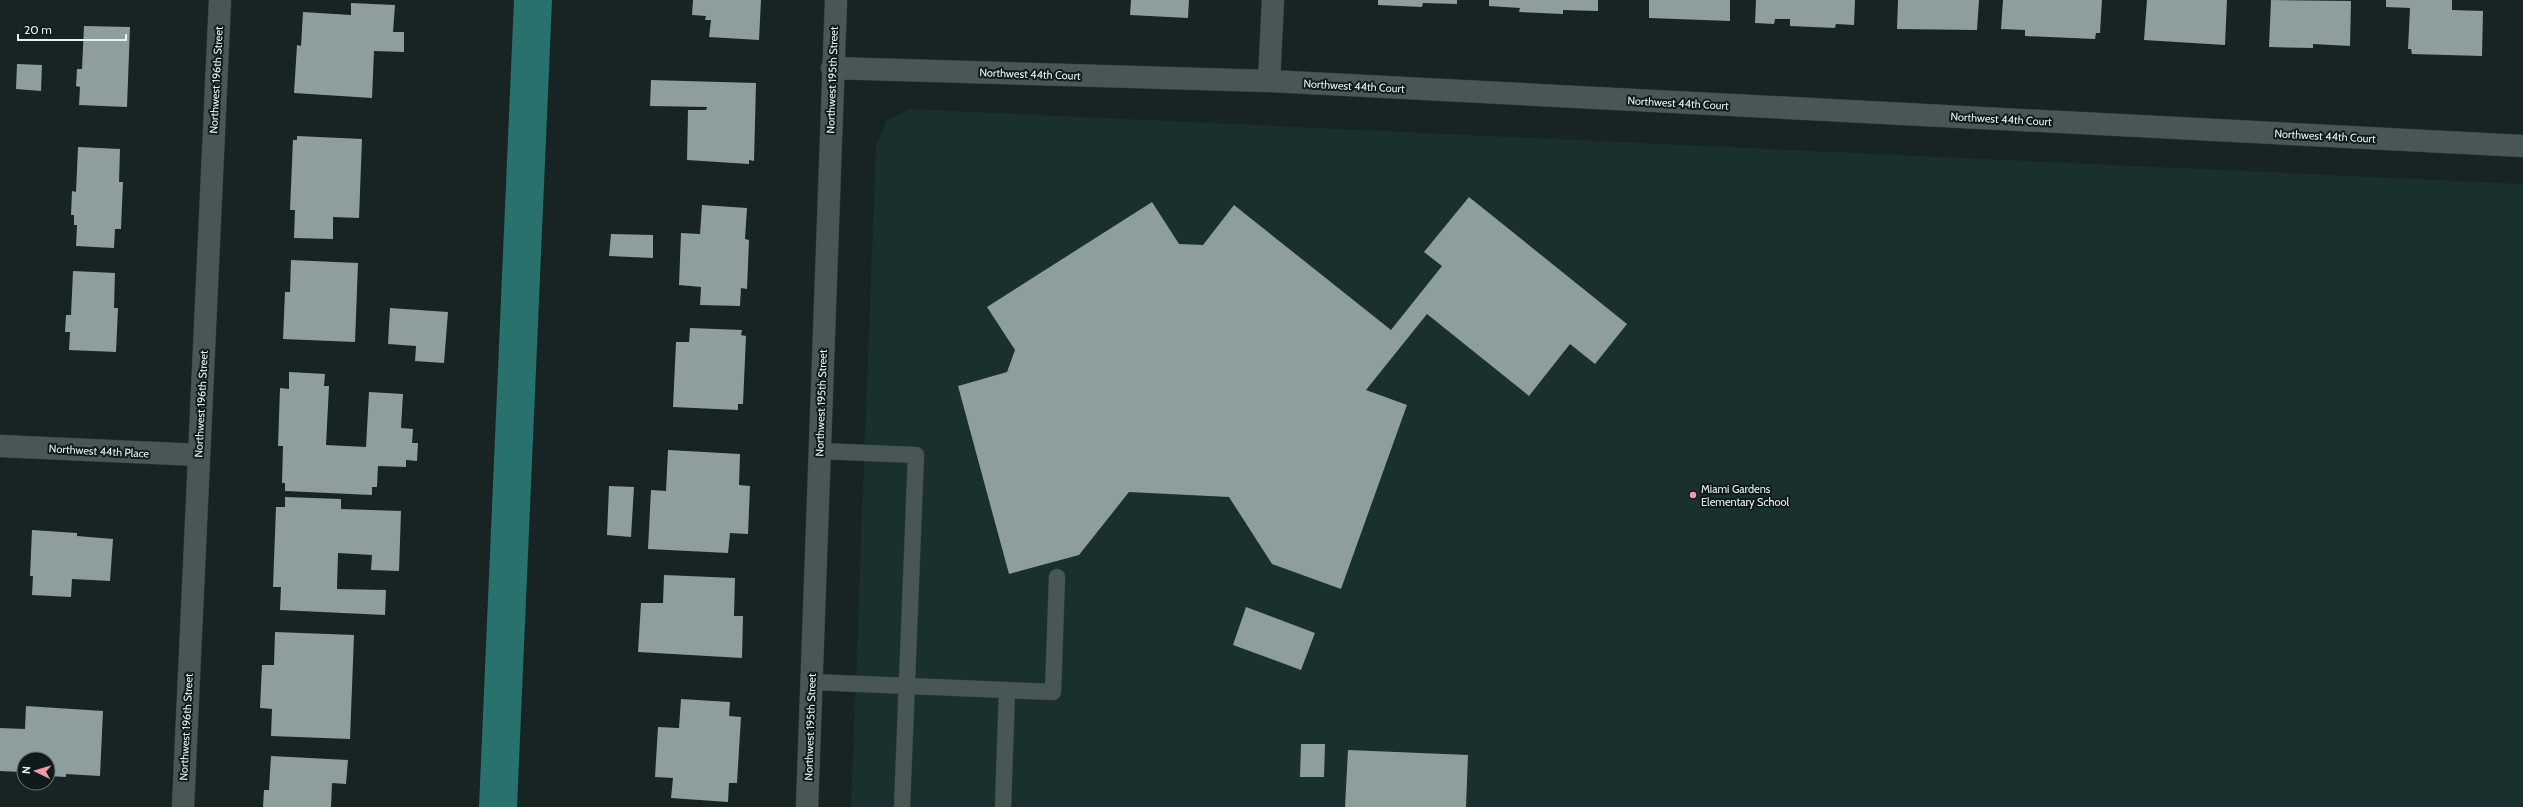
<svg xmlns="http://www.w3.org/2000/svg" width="2523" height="807" viewBox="0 0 2523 807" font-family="Cabin,sans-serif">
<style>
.built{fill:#19302e}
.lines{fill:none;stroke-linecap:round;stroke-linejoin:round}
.canal{stroke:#28716d;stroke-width:38}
.building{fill:#8e9e9c}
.lane-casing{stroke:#363f3f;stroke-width:17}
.street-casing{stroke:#363f3f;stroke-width:23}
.lane{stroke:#485756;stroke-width:16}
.street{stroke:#485756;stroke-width:22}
.poi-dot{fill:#f39aa7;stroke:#0e1b1a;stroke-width:1.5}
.labels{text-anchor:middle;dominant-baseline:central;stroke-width:4;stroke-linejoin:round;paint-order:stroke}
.street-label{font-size:11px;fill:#e9f2f1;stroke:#0e1b1a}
.poi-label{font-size:11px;fill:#e9f2f1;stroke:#0e1b1a;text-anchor:start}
</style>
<rect width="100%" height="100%" fill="#172423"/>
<path class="built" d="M909 109 2523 184V807H851L876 147 886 121Z"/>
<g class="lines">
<path class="canal" d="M498 807 533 0"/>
</g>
<path class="building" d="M693 0H761L759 40 709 37 711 20H705L706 16 692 15Z
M1131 0H1189L1188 18 1130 15Z
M1378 0H1457V4L1423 3 1422 7 1378 5Z
M1489 0H1598V11L1563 10V14L1519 12 1520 8 1489 6Z
M1649 0H1730V21L1649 18Z
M1756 0H1855L1854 25 1836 24 1835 28 1790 26V19H1775L1774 24 1755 23Z
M1898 0H1979L1977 30 1897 29Z
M2003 0H2102L2100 33H2096L2095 39 2025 36V30L2001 29Z
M2147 0H2227L2225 45 2144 40Z
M2271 0 2351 1 2350 46 2313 44V48L2269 47Z
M2386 0H2452V10L2483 11 2482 56 2412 54 2411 49H2408L2410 8 2386 7Z
M351 3 395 5 393 32H404V52L374 51 372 98 294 93 297 45 301 46 303 12 351 15Z
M84 26 130 27 127 107 79 105 80 87 76 86 77 69H82Z
M17 64 42 65 41 91 16 89Z
M651 80 756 83 754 161 749 160V164L687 160 688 110H706L707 107 650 106Z
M297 136 362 139 359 218 333 217V239L294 238 295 210H290L293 140H297Z
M78 147 120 149 119 182H123L121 229H115L114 248 76 246 77 225H74V215H71L72 191 76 192Z
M1469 197 1627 324 1595 364 1570 344 1529 396 1427 314 1366 390 1407 405 1341 589 1272 564 1229 497 1129 492 1079 555 1009 574 958 386 1007 372 1015 350 987 307 1152 202 1179 244 1203 245 1234 205 1391 330 1442 266 1424 252Z
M702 205 747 208 745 239 749 240 747 289 741 288 740 306 700 305 701 287 679 285 681 233 700 234Z
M611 234 653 235V258L609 256Z
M291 260 358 263 355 342 283 339 285 292H290Z
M73 271 115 273 114 308H118L116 352 69 350 70 332H65L66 315H71Z
M390 308 448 312 444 363 415 361 416 346 388 344Z
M690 328 742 330 741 335 746 336 743 404H738V410L673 407 676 342H689Z
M289 372 325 374 324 386H329L326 445 366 447 369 392 403 394 401 428 413 429 412 443H418L417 461 406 460V467L378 466 377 487H372V495L285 491V483H282L283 446H278L280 388 289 389Z
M668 450 740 454 739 485 750 486 748 534 730 533 728 553 648 549 651 490 666 491Z
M609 486 634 487 631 537 607 535Z
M285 497 341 499V509L401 511 399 571 371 570 372 555 338 553 337 589 386 590 385 615 280 610 281 587H273L276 507H285Z
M32 530 77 533V536L113 539 110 581 72 579 71 597 32 595 33 576H30Z
M664 575 735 578 734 616H743L742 658 638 652 641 603H663Z
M1246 607 1315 633 1301 670 1233 645Z
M275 632 354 635 350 739 271 736 272 709 260 708 262 665H274Z
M681 699 730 702 729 716 741 717 737 783H729L728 802 671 798 673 778 655 777 658 727 679 728Z
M26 706 103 711 100 776 66 774V777L48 776V759H24V775H21L20 772 0 771V728L25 729Z
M1301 744H1325L1324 777H1300Z
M1348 750 1468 755 1466 807H1345Z
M271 756 348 760 346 784 332 783 331 807H263L264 790H269Z"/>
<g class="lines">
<g class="lane-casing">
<path id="lane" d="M820 451 916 455 902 807
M812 682 1053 692 1057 577
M1003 807 1007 690"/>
</g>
<g class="street-casing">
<path id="street" d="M832 68 1269 81 2523 146
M1269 81 1273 0
M0 446 199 455
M183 807 220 0
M807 807 836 0"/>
</g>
<use href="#lane" class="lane"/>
<use href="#street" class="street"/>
</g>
<circle class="poi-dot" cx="1693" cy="495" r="4"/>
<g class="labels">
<g class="street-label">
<text transform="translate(1030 74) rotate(2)">Northwest 44th Court</text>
<text transform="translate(216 80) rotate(-87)">Northwest 196th Street</text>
<text transform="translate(832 80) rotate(-88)">Northwest 195th Street</text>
<text transform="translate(1354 86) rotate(3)">Northwest 44th Court</text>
<text transform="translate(1678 103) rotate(3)">Northwest 44th Court</text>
<text transform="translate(2001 119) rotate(3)">Northwest 44th Court</text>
<text transform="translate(2325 136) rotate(3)">Northwest 44th Court</text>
<text transform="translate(821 403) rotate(-88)">Northwest 195th Street</text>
<text transform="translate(201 404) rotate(-87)">Northwest 196th Street</text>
<text transform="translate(99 451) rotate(3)">Northwest 44th Place</text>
<text transform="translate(186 727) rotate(-87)">Northwest 196th Street</text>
<text transform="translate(810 727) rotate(-88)">Northwest 195th Street</text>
</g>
<g class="poi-label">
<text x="1701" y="489">Miami Gardens<tspan x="1701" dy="13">Elementary School</tspan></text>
</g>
</g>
<g transform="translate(36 771) rotate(275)"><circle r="19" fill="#0e1b1a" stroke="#667170"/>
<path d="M0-3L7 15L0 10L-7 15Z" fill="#f39aa7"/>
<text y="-6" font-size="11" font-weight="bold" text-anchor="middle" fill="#e9f2f1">N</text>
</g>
<path d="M18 34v6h108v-6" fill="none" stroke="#e9f2f1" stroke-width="2"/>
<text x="24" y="34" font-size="12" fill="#e9f2f1" stroke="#0e1b1a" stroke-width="3" paint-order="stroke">20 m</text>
</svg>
